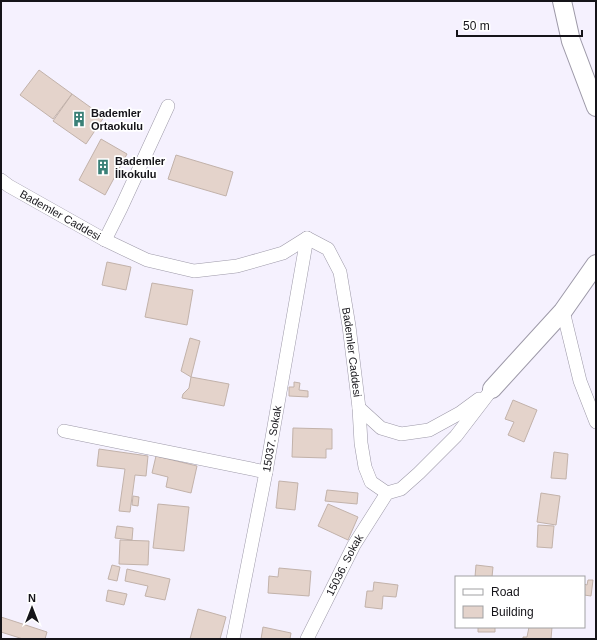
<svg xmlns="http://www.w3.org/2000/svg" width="597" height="640" viewBox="0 0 597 640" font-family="Helvetica,sans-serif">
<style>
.building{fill:#e4d3cb;stroke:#c2b2aa}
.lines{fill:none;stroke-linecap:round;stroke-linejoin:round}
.street-casing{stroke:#9d99a8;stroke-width:14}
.secondary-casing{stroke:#9d99a8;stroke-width:20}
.street{stroke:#fff;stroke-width:13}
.secondary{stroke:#fff;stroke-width:18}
.labels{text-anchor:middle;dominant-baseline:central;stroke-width:3.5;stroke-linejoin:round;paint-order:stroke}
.poi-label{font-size:11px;font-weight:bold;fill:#151419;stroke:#fff;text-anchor:start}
.street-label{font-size:11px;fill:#151419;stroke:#fff}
</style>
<rect width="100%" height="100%" fill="#f5f1fe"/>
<path class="building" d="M39 70 72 94 53 119 20 95Z
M72 94 104 117 86 144 53 121Z
M101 139 127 154 105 195 79 180Z
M176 155 233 172 226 196 168 179Z
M107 262 131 267 126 290 102 285Z
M152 283 193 290 187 325 145 317Z
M190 338 200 341 191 377 181 371Z
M191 377 229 384 224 406 182 398 183 394 189 388Z
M294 382 300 383 299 390 308 391V397L289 396V387H294Z
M513 400 537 410 524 442 508 435 514 422 505 419Z
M293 428 332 429V449H326V458L292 457Z
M99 449 148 456 146 476 135 475 130 512 119 511 125 469 97 466Z
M554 452 568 454 566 479 551 478Z
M156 456 197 466 191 493 166 487 168 477 152 473Z
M279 481 298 483 295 510 276 508Z
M327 490 358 493 357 504 325 501Z
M541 493 560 496 556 525 537 522Z
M133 496 139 497 138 506 132 505Z
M158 504 189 507 184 551 153 548Z
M328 504 358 517 348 540 318 526Z
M538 525 554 526 552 548 537 547Z
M117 526 133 528 132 540 115 538Z
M120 540 149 541 148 565 119 564Z
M112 565 120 567 117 581 108 579Z
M476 565 493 567 492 577H475Z
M279 568 311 571 309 596 268 593 269 576 278 577Z
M127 569 170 579 165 600 145 596 148 586 125 581Z
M588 580H593L591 596 584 595V584L587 585Z
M374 582 398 585 396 597 383 596 382 609 365 607 367 591H373Z
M108 590 127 594 124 605 106 601Z
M198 609 226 617 220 639H190Z
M1 617 47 632 45 639H23L1 632Z
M263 627 291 633 290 639H261Z
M478 627H495V632H478Z
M529 627H552L551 639H523V637H527Z"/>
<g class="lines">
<g class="street-casing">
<g id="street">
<path id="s1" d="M1 180 9 186 105 240 147 260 194 271 237 266 283 253 307 238 328 249 340 272 349 326 359 408 361 443 365 467 371 482 387 493 401 489 419 473 456 436 492 389"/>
<path d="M105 240 121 208 168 106"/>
<path d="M563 311 580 381 596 422"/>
<path d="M359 408 381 428 401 434 429 430 460 413 479 399"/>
<path d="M64 431 266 472"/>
<path id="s2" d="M233 639 266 472 307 238"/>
<path id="s3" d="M307 639 354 545 387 493"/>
</g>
</g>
<g class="secondary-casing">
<path id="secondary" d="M562 1 571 41 596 107
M492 389 563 311 596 264"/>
</g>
<use href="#street" class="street"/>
<use href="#secondary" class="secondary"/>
</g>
<defs>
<g id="building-bare" transform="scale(1.2)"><path d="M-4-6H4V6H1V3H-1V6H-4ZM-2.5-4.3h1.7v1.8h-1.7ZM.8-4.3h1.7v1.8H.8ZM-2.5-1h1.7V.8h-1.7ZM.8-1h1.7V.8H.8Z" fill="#3a8077" stroke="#fff" stroke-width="2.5" paint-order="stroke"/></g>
</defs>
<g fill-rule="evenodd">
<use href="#building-bare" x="79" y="119"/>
<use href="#building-bare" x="103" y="167"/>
</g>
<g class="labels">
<g class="poi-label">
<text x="91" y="113">Bademler<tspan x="91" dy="13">Ortaokulu</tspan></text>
<text x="115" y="161">Bademler<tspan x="115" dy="13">İlkokulu</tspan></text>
</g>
<g class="street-label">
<text stroke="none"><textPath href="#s1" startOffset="69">Bademler Caddesi</textPath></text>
<text stroke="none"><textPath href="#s1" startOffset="465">Bademler Caddesi</textPath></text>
<text stroke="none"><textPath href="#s2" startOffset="204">15037. Sokak</textPath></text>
<text stroke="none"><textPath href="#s3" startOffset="83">15036. Sokak</textPath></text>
</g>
</g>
<rect width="597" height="640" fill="none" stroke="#151419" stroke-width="4"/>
<rect x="455" y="576" width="130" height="52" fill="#ffffff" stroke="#a1a1a3"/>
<rect x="463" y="589" width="20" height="6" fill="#ffffff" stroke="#a1a1a3"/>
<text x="491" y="596" font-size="12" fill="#151419">Road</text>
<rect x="463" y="606" width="20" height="12" fill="#e4d3cb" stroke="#a1a1a3"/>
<text x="491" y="616" font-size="12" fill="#151419">Building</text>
<g transform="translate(32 608)" stroke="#ffffff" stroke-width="3" paint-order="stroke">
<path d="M0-3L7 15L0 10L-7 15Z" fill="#151419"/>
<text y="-6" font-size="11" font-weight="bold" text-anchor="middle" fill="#151419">N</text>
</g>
<path d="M457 30v6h125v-6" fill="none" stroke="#151419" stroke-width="2"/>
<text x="463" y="30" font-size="12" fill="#151419" stroke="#ffffff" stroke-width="3" paint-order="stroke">50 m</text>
</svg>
